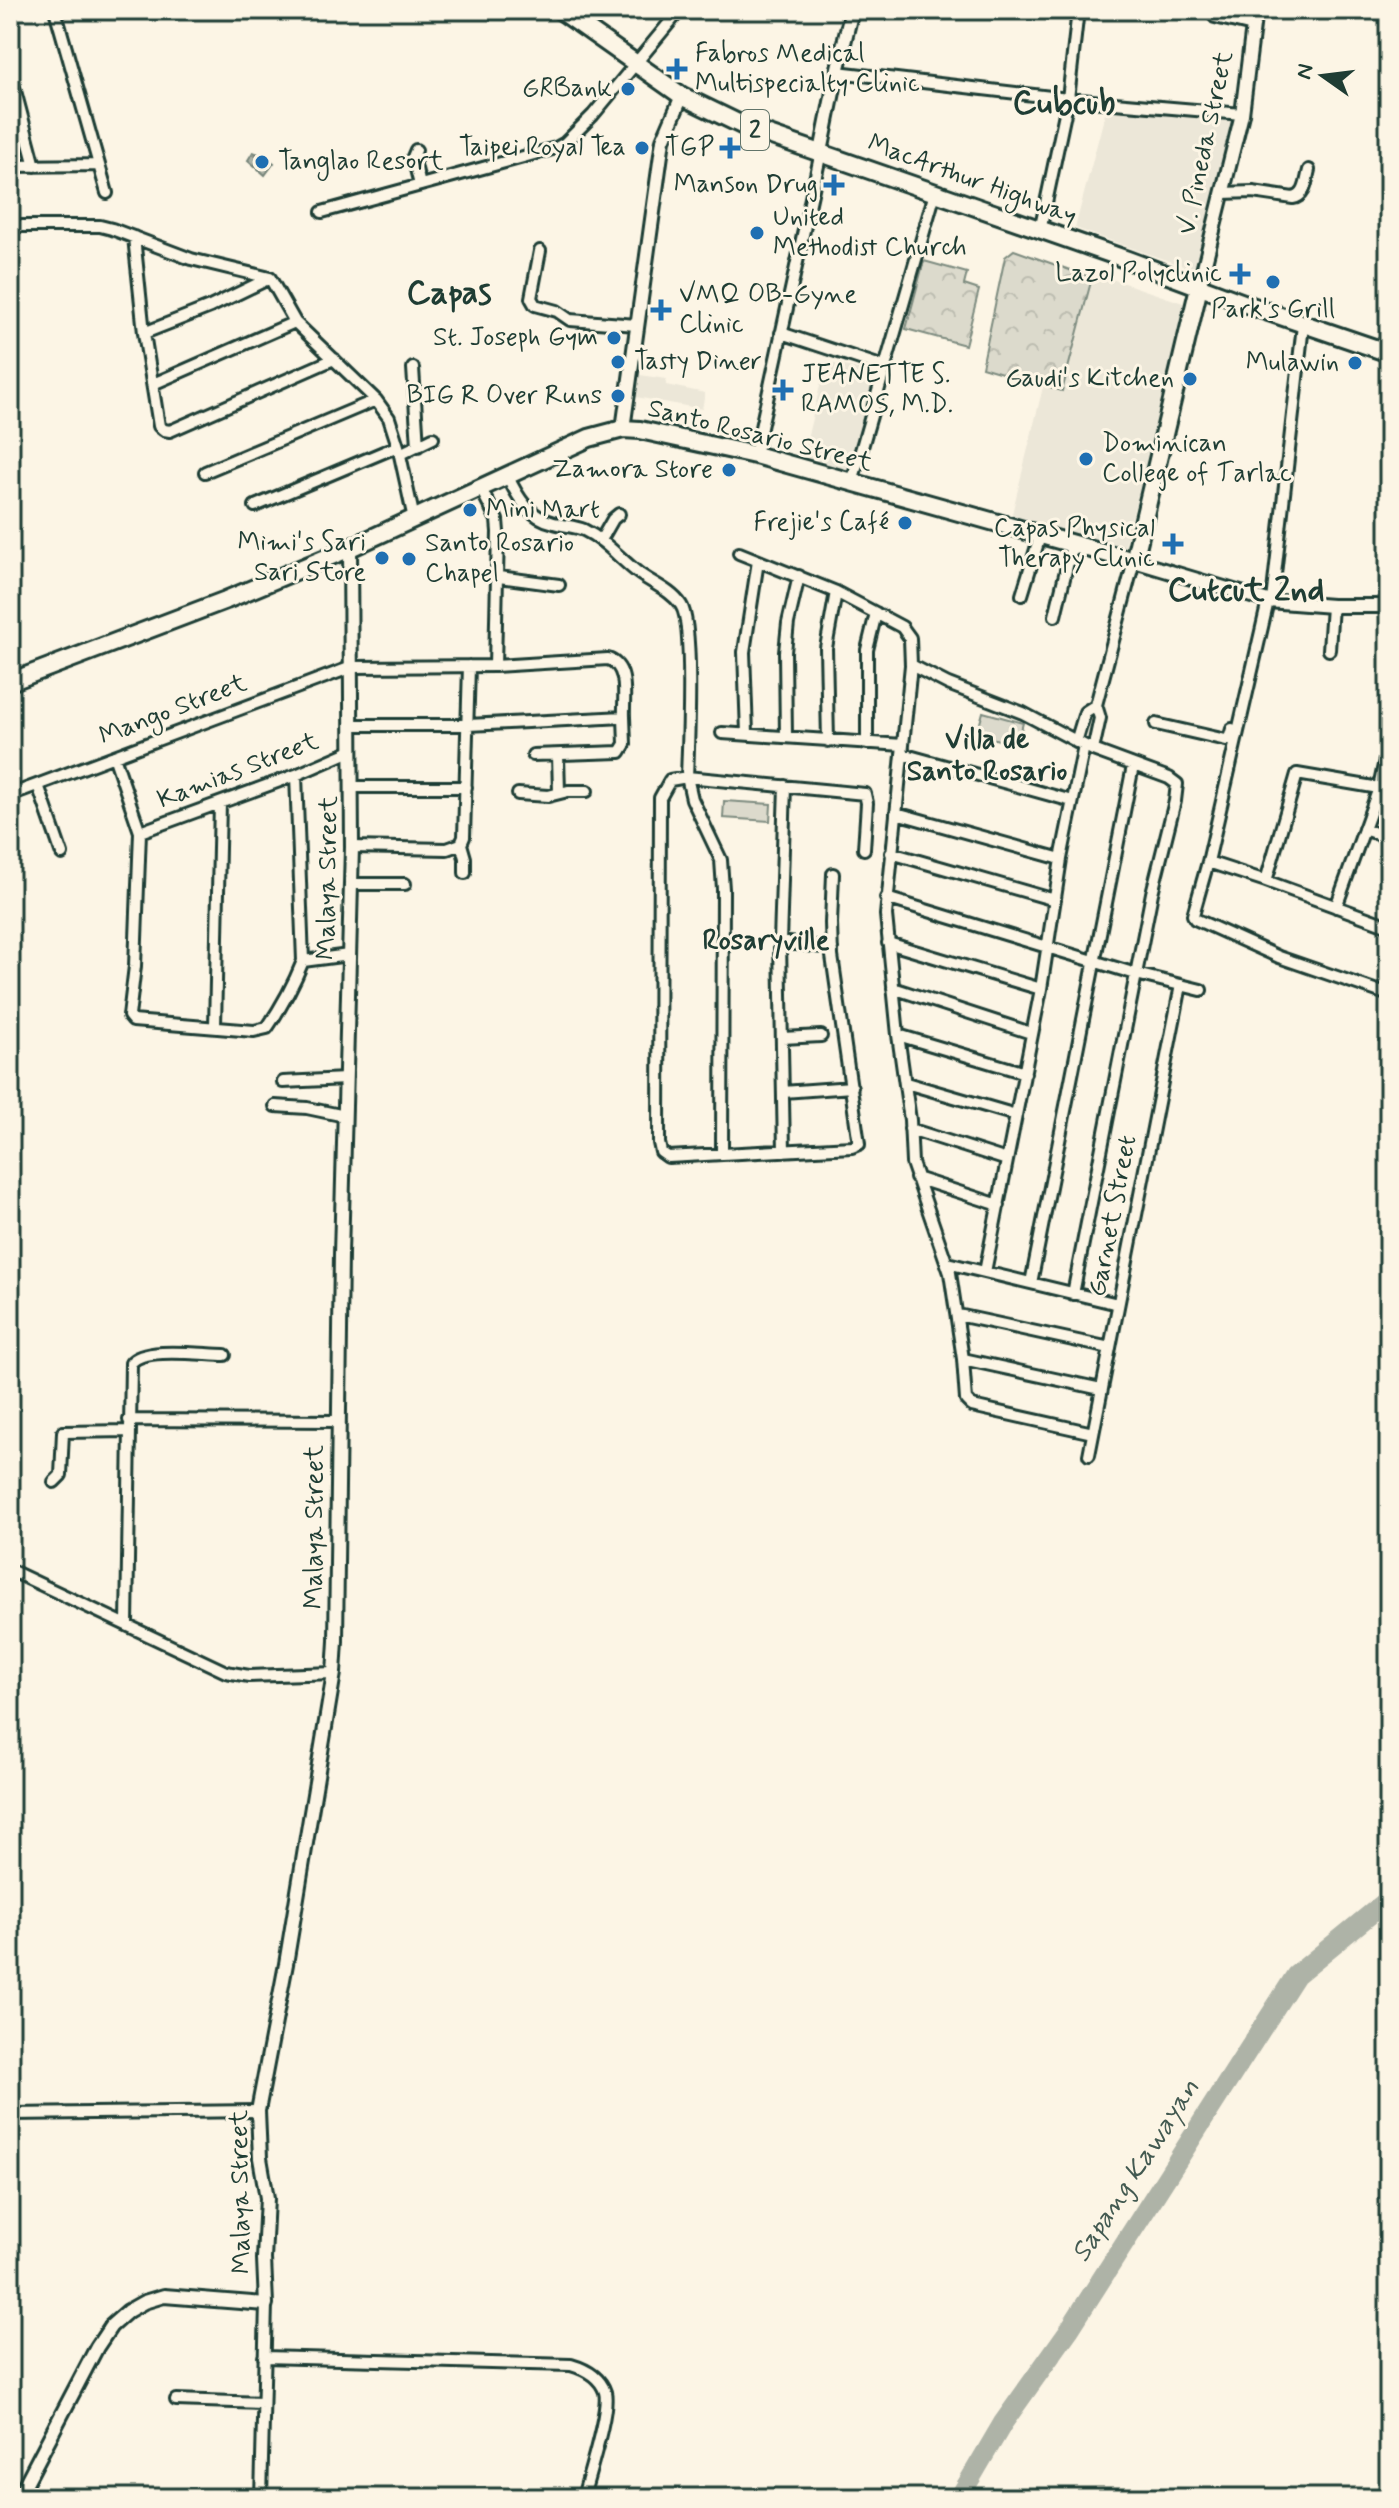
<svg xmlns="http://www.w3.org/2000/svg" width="1399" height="2508" viewBox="0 0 1399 2508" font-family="Mynerve,sans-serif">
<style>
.built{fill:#ece7d8}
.park{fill:url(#park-crowns);stroke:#7e8c80;stroke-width:2}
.garden{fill:#dcdacc;stroke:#7e8c80;stroke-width:2}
.water{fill:url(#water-rules);stroke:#758479;stroke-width:2}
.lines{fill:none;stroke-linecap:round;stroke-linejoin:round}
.river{stroke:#aeb3a7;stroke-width:20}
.minor-casing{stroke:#1f3d34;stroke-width:16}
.tertiary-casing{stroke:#1f3d34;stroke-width:18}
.primary-casing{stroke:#1f3d34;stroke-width:22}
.trunk-casing{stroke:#1f3d34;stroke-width:22}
.minor{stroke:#fcf5e5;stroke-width:10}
.tertiary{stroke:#fcf5e5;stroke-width:12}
.primary{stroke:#fcf5e5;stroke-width:16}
.trunk{stroke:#fcf5e5;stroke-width:16}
.poi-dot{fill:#1f6fb2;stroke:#fcf5e5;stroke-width:3}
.labels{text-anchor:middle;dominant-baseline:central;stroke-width:6;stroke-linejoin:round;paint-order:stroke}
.shield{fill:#fcf5e5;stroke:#617469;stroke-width:2}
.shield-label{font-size:24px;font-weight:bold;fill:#1f3d34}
.poi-label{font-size:26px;fill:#1f3d34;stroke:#fcf5e5;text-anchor:end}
.street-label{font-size:26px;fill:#1f3d34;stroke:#fcf5e5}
.neighbourhood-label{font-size:28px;font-weight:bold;fill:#1f3d34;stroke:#fcf5e5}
.water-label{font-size:28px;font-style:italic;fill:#435a51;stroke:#fcf5e5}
.district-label{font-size:34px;font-weight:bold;fill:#1f3d34;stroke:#fcf5e5}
</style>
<defs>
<pattern id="park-crowns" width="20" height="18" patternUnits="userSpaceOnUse" patternTransform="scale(2)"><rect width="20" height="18" fill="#dcdacc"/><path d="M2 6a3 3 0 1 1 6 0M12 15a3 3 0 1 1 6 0" fill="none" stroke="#bcbcb0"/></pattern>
<pattern id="water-rules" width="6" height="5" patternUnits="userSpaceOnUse" patternTransform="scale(2)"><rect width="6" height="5" fill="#aeb3a7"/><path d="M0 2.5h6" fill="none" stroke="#8d9389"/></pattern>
</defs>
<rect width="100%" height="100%" fill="#fcf5e5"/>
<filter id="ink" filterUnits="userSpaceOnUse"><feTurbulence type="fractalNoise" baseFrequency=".0125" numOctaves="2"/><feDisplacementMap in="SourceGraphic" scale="16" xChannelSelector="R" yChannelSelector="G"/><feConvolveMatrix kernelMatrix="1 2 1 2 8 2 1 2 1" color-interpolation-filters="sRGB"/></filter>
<g filter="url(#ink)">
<path class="built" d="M1107 106 1233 116 1194 270 1075 228Z
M1094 273 1186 304 1124 550 1010 522 1043 387 1062 391Z
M826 362 876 373 848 479 800 467Z
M640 375 666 379V385L705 393 702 409 636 397Z"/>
<path class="park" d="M1014 250 1092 278 1062 391 982 367 1005 257Z
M924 261 967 273 964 285 979 290 965 345 906 329Z"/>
<path class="garden" d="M983 712 1023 723 1017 745 977 734Z
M724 801 771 804 770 821 723 818Z"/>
<path class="water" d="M253 152 267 157 274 163 265 175 248 160Z"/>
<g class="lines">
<path class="river" d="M959 2498 1003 2423 1069 2330 1296 1975 1389 1899"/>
<g class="minor-casing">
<path id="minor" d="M55 10 107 193
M1215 17 1253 26
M10 72 35 166
M837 72 1068 99 1242 114
M416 150 413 157 420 185
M10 166 99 165
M1222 193 1253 192 1293 198C1306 196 1306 181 1309 170
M322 212 556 148 565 143 593 115 680 10
M10 226H100L112 229 191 259 270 278 295 322 376 400 389 418 398 446 414 519
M1040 231 1068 99 1078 10
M134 237 144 333 159 426 164 430 170 431 334 359
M540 251 531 298 535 305 557 311 570 320 637 325
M144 333 210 307 270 278
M781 333 884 367
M413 368 418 446
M153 384 295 322
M400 454 433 438
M755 455 821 152
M205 472 376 400
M508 477C518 498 529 517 554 523 564 526 574 526 584 530 605 540 619 558 637 572 651 583 671 590 681 605 694 623 688 748 687 777L692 799 721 860 723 889 722 1153
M852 482 935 193
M255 506 398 446
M601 540 613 519 619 514
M739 553 836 592 902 627 910 638 911 665 886 915 898 1035 910 1120 912 1163 950 1273 963 1359 966 1400 972 1406 1093 1433
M499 577 559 585
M1022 595 1040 536
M1268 601 1208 862 1266 881 1297 774 1379 788
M1272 601 1303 325
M1055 616 1072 545
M1329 650 1332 606
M911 665 948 684 1023 713 1093 750 1169 778 1177 784 1175 801 1152 893 1073 1294
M1156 724 1226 740 1229 739 1232 729
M353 725H468L624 717C623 698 630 667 608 659L495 666 498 532 497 520 481 489
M722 733 903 745
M747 733 744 652 758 561
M786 737 785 652 788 623 799 576
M828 741 826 648 836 592
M1076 742 1085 712 1096 705
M867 743V650L876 613
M1093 750 1100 718 1096 705 1134 561
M902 754 1072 801
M533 755 620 752 625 744 624 717
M558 755 559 792
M114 756 140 832 135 966 129 1016 133 1021 254 1031 267 1028C282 1006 293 986 303 961L296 775
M38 785 62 854
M352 787H466
M518 794 548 796 568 791H587
M10 795 352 667 495 666
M896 813 1061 859
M1364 829 1389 838
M140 832 296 775 351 751
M461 844 465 858V873
M352 847 447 849 461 844 464 837 469 666
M891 853 1055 900
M1208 862 1193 915 1195 919 1279 957 1389 995
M833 874 831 923 832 956 859 1144 852 1147 668 1157 661 1152 659 1143 660 798 670 780 687 777 865 794 867 803 864 849
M1266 881 1389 926
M351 884H405
M886 898 1136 974 1201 990
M1336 907 1379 788 1387 751 1389 715
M780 942 832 948
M888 943 1041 989
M303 961 349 955
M893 988 1031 1033
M215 1026 220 803
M898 1035 1025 1073
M782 1038 821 1036
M283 1082 346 1079
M906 1083 1016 1115
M783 1092 852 1087
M275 1106 307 1108 345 1116
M910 1129 1007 1160
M784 1151 780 942 785 786
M916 1178 999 1205
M947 1263 1118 1304
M985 1272 1041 989 1061 859 1084 746
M1031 1283 1133 766
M958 1315 1110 1348
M963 1359 1101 1389
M129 1420 338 1421
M1089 1455 1181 985
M54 1482 61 1475 63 1432 129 1431
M10 1570 226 1672 249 1676 334 1673
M127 1625 131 1363C143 1346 204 1355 225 1355
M10 2114 258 2111
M264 2357 571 2365C585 2369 600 2377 605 2392 610 2410 588 2476 583 2498
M176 2400 263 2403
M261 2498 266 2304"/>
</g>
<g class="tertiary-casing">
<path id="tertiary" d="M821 152 837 72 850 18 855 10
M1199 287 1242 114 1255 10
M623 429 663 140 682 96
M1134 561 1268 601 1332 606H1389
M18 2498 97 2347 111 2326 128 2311 144 2302 164 2296 266 2304 264 2259 267 2198 260 2158 258 2111 286 1964 334 1673 336 1641 341 1254 352 847 350 548"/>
</g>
<g class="primary-casing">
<path id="primary" d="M10 682 226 600 350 548 589 438 623 429 640 430 755 455 1134 561 1199 287"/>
</g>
<g class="trunk-casing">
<path id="trunk" d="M560 10 682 96 746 127 1128 260 1257 308 1389 353"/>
</g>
<use href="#minor" class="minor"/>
<use href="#tertiary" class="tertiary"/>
<use href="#primary" class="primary"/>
<use href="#trunk" class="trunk"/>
</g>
</g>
<g class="poi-dot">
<path d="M673 57h8v8h8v8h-8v8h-8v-8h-8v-8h8z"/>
<circle cx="628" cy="89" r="8"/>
<circle cx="642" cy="148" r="8"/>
<path d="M726 136h8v8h8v8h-8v8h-8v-8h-8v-8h8z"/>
<circle cx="262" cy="162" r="8"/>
<path d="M830 173h8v8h8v8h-8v8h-8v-8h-8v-8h8z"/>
<circle cx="757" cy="233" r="8"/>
<path d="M1236 262h8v8h8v8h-8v8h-8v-8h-8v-8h8z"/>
<circle cx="1273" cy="282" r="8"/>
<path d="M657 298h8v8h8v8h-8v8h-8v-8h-8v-8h8z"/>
<circle cx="614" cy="338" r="8"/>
<circle cx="618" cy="362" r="8"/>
<circle cx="1355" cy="363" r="8"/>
<circle cx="1190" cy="379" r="8"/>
<path d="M779 378h8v8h8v8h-8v8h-8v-8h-8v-8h8z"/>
<circle cx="618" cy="396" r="8"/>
<circle cx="1086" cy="459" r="8"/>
<circle cx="729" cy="470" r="8"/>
<circle cx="470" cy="510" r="8"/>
<circle cx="905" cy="523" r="8"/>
<path d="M1169 532h8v8h8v8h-8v8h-8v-8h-8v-8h8z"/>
<circle cx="382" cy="558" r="8"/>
<circle cx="409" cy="559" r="8"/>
</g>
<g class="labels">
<rect class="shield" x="741" y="110" width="28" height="40" rx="6"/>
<g class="shield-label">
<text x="755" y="130">2</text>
</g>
<g class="poi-label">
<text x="695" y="54" text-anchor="start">Fabros Medical<tspan x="695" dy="30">Multispecialty Clinic</tspan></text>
<text x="612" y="89">GRBank</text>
<text x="626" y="148">Taipei Royal Tea</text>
<text x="714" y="148">TGP</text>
<text x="278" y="162" text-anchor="start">Tanglao Resort</text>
<text x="818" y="185">Manson Drug</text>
<text x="773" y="218" text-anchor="start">United<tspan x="773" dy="30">Methodist Church</tspan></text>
<text x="1222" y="274">Lazol Polyclinic</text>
<text x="679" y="295" text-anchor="start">VMQ OB-Gyne<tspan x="679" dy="30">Clinic</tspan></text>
<text x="1273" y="310" text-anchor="middle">Park's Grill</text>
<text x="598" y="338">St. Joseph Gym</text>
<text x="634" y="362" text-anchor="start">Tasty Diner</text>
<text x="1339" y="363">Mulawin</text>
<text x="801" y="375" text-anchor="start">JEANETTE S.<tspan x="801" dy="30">RAMOS, M.D.</tspan></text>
<text x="1174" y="379">Gaudi's Kitchen</text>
<text x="602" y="396">BIG R Over Runs</text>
<text x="1102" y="444" text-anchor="start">Dominican<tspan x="1102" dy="30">College of Tarlac</tspan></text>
<text x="713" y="470">Zamora Store</text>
<text x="486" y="510" text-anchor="start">Mini Mart</text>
<text x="889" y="523">Frejie's Café</text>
<text x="1155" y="529">Capas Physical<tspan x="1155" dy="30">Therapy Clinic</tspan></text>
<text x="366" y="543">Mimi's Sari<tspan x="366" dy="30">Sari Store</tspan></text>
<text x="425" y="544" text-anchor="start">Santo Rosario<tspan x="425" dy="30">Chapel</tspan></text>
</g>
<g class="street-label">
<text transform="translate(1206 143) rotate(-78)">V. Pineda Street</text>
<text transform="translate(972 180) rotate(20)">MacArthur Highway</text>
<text transform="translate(760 436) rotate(14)">Santo Rosario Street</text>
<text transform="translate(173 710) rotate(-21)">Mango Street</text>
<text transform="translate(238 771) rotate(-21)">Kamias Street</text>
<text transform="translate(328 878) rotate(-89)">Malaya Street</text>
<text transform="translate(1113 1216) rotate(-79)">Garnet Street</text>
<text transform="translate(315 1527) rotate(-90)">Malaya Street</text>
<text transform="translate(241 2192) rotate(-91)">Malaya Street</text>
</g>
<g class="neighbourhood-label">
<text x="987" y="740">Villa de<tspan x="987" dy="32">Santo Rosario</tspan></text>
<text x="766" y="941">Rosaryville</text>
</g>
<g class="water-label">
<text transform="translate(1136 2171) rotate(-57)">Sapang Kawayan</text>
</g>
<g class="district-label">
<text x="1064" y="103">Cubcub</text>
<text x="449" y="293">Capas</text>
<text x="1246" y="590">Cutcut 2nd</text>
</g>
</g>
<rect width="1399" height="2508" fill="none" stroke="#fcf5e5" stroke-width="40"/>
<rect x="20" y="20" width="1359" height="2468" fill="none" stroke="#1f3d34" stroke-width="3" filter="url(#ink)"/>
<g transform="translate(1323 76) rotate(284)" stroke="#fcf5e5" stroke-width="6" paint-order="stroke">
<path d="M0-6L14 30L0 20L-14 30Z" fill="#1f3d34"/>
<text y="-12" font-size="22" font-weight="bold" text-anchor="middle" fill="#1f3d34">N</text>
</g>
</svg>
